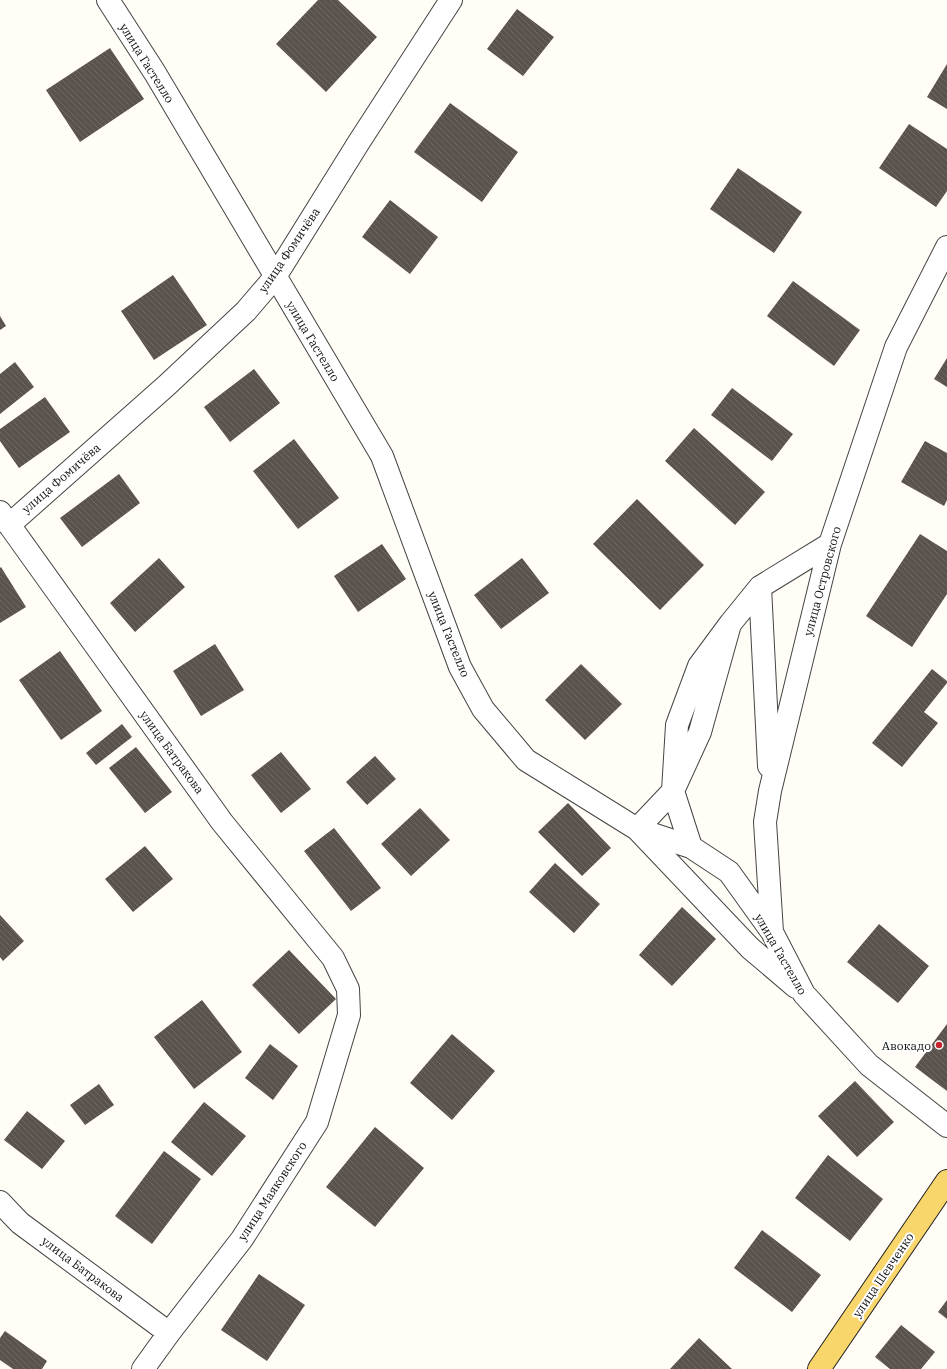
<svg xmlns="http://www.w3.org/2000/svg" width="947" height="1369" viewBox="0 0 947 1369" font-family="'IBM Plex Serif',serif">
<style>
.building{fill:url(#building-back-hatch)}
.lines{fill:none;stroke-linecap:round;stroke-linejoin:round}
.minor-casing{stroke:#444;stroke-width:24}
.major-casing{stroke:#222;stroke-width:24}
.minor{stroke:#fff;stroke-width:22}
.major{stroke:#f9d66b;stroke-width:22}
.poi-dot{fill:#c4262e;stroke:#fff;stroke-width:1.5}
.labels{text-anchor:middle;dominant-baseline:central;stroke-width:4;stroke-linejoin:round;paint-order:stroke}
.street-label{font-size:12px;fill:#111;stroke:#fff}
.poi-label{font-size:12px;fill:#111;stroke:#fff;text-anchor:end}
</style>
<defs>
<pattern id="building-back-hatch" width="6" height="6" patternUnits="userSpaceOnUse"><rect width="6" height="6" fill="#5a524d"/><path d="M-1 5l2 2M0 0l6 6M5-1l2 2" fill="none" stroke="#6d6662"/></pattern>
</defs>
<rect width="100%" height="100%" fill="#fffdf5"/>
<path class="building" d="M318 0H338L377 37 326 92 276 44Z
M517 9 554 37 523 76 487 49Z
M110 48 144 99 80 142 46 90Z
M947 64V109L927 97Z
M450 103 518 152 482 202 414 152Z
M909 124 947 149V191L936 207 879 168Z
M738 168 802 212 774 253 710 209Z
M390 200 438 237 410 274 362 237Z
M173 275 207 325 154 360 121 311Z
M793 281 860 330 834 366 767 316Z
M0 316 6 326 0 330Z
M947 358V387L934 379Z
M15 362 34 387 0 414V374Z
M254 369 280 403 230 442 204 407Z
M732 388 793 434 772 461 711 415Z
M45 397 70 432 19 468 0 441V429Z
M694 428 765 492 735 525 665 461Z
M294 439 339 498 298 529 253 471Z
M925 441 947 453V500L944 506 901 482Z
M119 474 140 503 82 547 60 518Z
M637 499 704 565 660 610 593 544Z
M920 534 947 551V594L912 647 866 616Z
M382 544 406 579 358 612 334 576Z
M159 558 185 587 135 632 110 603Z
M522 558 549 593 501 629 474 595Z
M1 567 26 607 0 623V568Z
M215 644 244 690 201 716 173 671Z
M60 651 102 711 61 740 19 680Z
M581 664 622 704 585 740 545 700Z
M932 669 947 681V683L924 712 938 723 902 767 872 743Z
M122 724 132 737 96 765 86 753Z
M136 747 172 792 145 813 109 768Z
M281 752 311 789 281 813 251 775Z
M375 756 396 779 367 805 346 782Z
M568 803 611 848 582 876 538 832Z
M420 808 450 840 411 876 381 844Z
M334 828 381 888 351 911 304 851Z
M145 846 173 879 133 912 105 879Z
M555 863 600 904 574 933 529 892Z
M682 907 716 939 672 986 639 955Z
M0 915 24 941 3 961 0 957Z
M879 924 929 966 898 1003 847 962Z
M289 950 336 999 299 1034 252 985Z
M202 1000 242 1052 194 1089 154 1037Z
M947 1024V1091L915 1067Z
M452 1034 495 1071 452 1120 410 1083Z
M270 1044 298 1066 273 1100 245 1078Z
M855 1081 894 1122 857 1157 818 1116Z
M99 1084 114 1105 85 1125 70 1105Z
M204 1102 246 1136 212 1176 171 1142Z
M27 1111 65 1141 42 1169 4 1140Z
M375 1127 424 1168 375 1227 326 1187Z
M164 1151 201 1179 152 1244 115 1216Z
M828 1155 883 1199 850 1241 795 1198Z
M762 1230 821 1275 792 1312 734 1268Z
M259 1274 305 1305 267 1361 221 1330Z
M947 1300V1319L938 1312Z
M901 1325 935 1352 921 1369H890L875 1357Z
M5 1331 47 1361 42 1369H13L0 1360V1338Z
M699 1338 732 1369H670Z"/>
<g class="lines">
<g class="minor-casing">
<path id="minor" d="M108 0 155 73 382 456 460 667 483 709 526 760 637 829 691 847 729 872 772 932 804 994 869 1065 947 1126
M0 512 222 822 333 958 348 989 349 1015 317 1122 242 1239 169 1333 143 1369
M9 525 166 386 246 311 275 277 359 142 451 0
M760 587 769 766
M730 624 700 732 673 791 637 829 750 948 796 987
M691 847 673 791 677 725 699 666 730 624 760 587 830 544
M772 932 765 822 770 791 830 544 896 347 947 247
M0 1202 20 1223 169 1333"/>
</g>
<g class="major-casing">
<path id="major" d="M819 1369 947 1181"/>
</g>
<use href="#minor" class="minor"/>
<use href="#major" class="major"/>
</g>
<circle class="poi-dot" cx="939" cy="1045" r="4"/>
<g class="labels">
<g class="street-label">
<text transform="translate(147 63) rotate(58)">улица Гастелло</text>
<text transform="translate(289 250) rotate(-56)">улица Фомичёва</text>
<text transform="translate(313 341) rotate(59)">улица Гастелло</text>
<text transform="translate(61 478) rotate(-41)">улица Фомичёва</text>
<text transform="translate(822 581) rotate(-75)">улица Островского</text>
<text transform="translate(449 634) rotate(68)">улица Гастелло</text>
<text transform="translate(172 752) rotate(54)">улица Батракова</text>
<text transform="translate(781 954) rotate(60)">улица Гастелло</text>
<text transform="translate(272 1191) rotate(-57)">улица Маяковского</text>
<text transform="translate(83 1269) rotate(37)">улица Батракова</text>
<text transform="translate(883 1275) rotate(-56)">улица Шевченко</text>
</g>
<g class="poi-label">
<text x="931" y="1045">Авокадо</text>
</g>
</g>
</svg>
